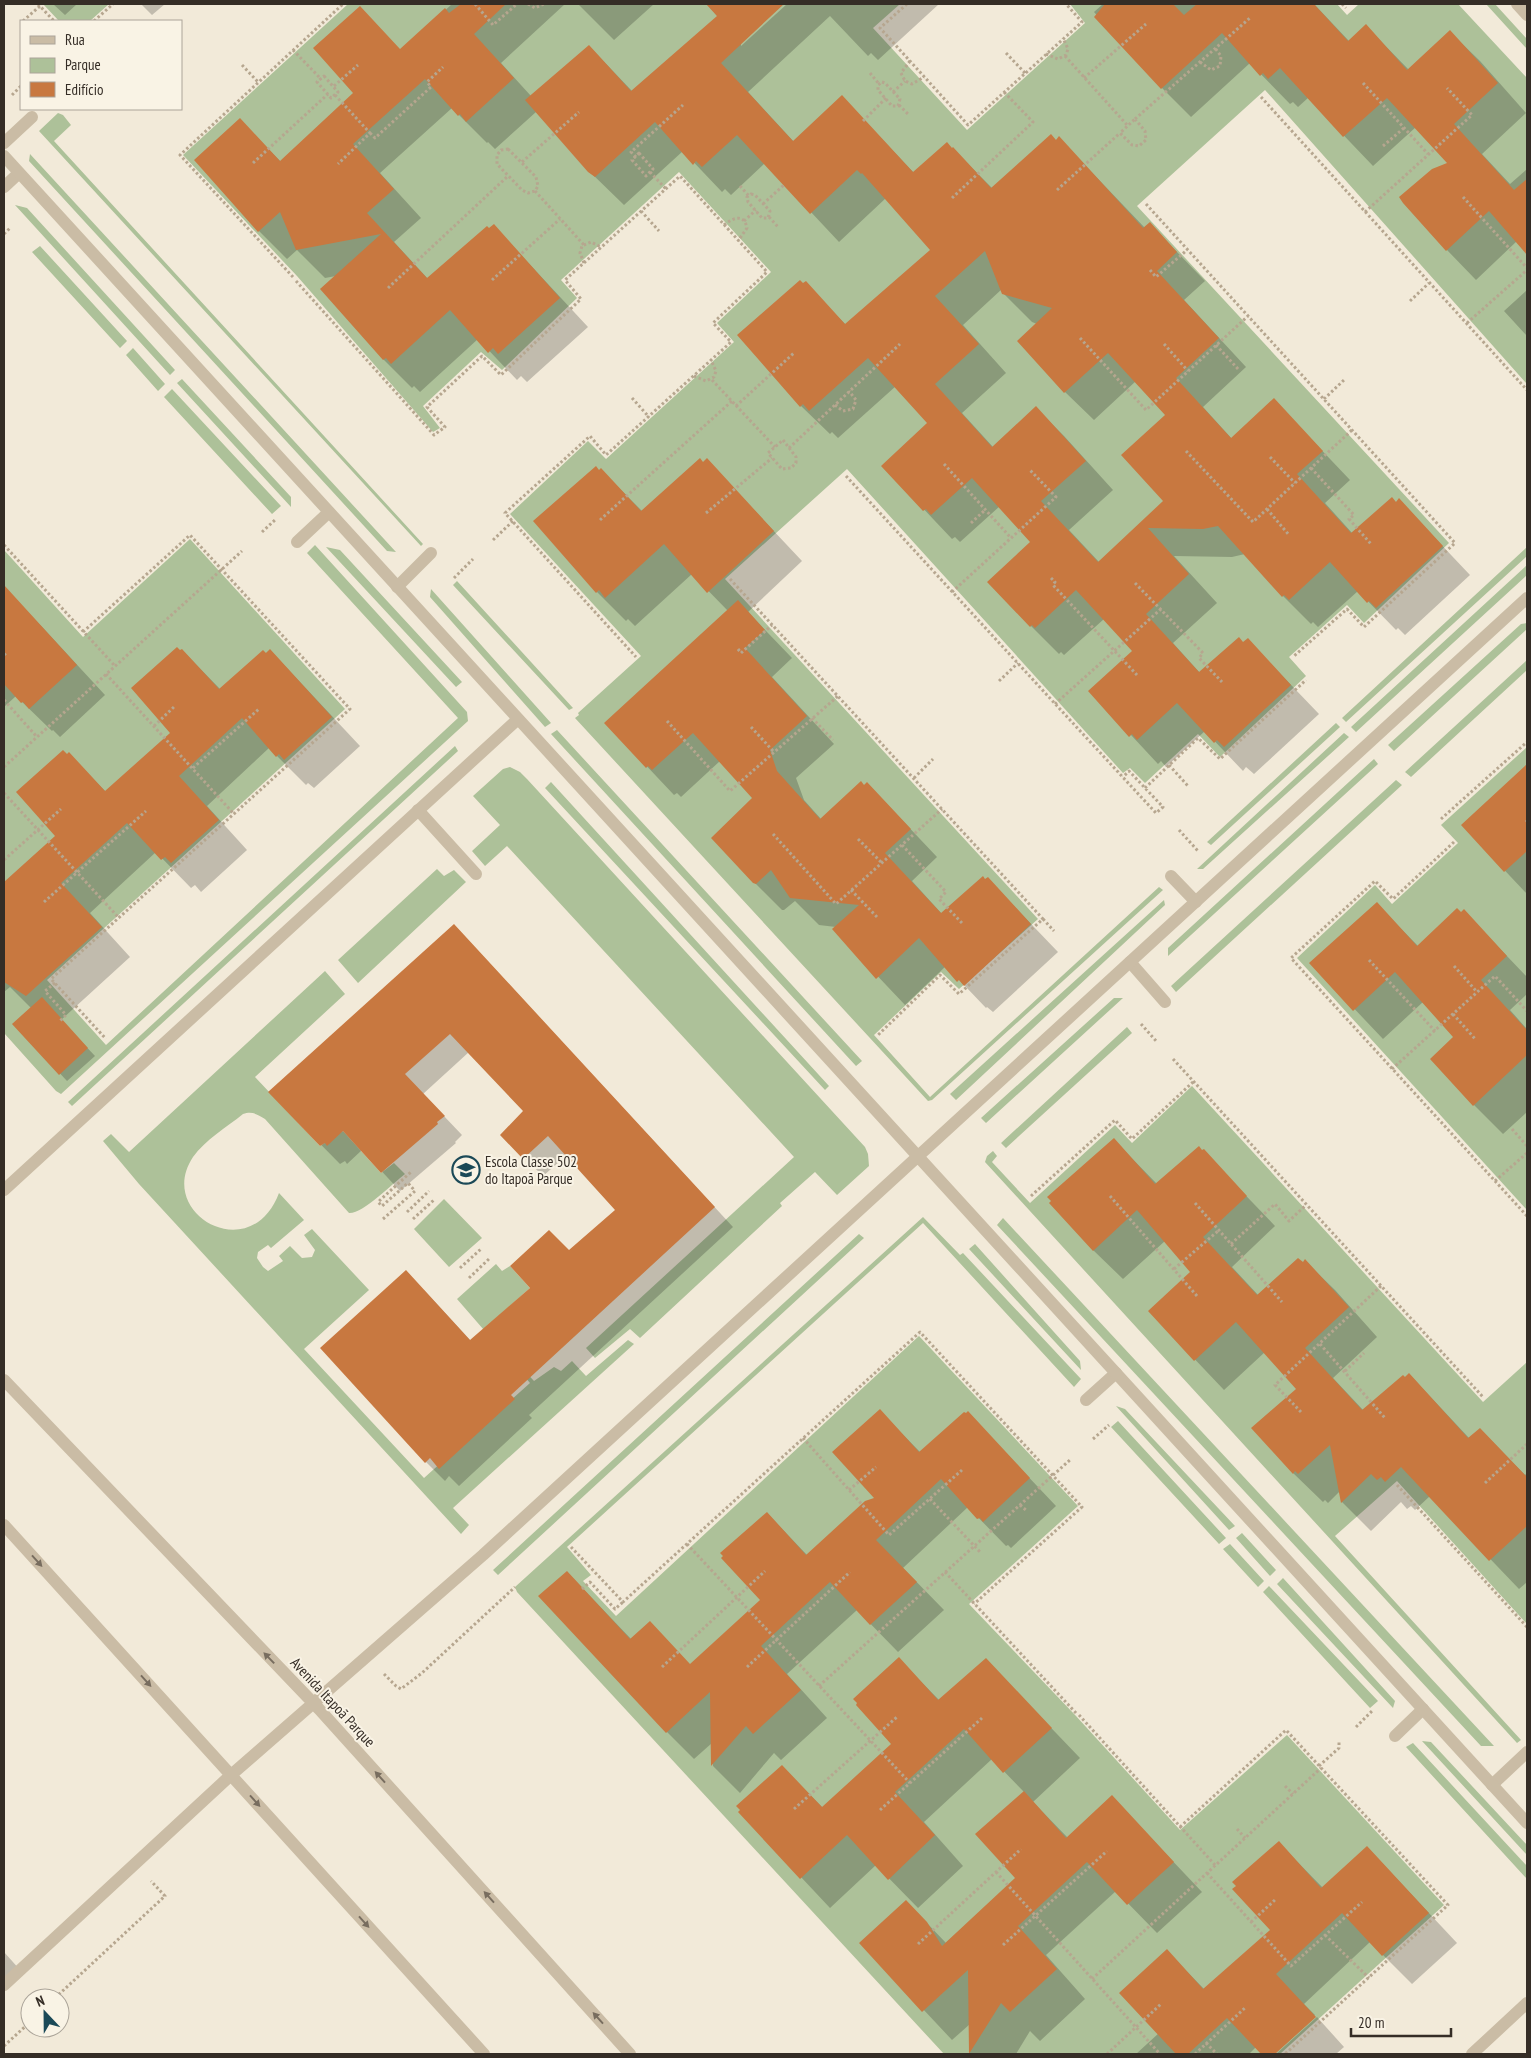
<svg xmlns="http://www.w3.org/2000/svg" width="1531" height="2058" viewBox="0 0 1531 2058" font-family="'PT Sans Narrow',sans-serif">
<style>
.green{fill:#adc199}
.shadow{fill:#0003;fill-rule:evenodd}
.building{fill:#c87840;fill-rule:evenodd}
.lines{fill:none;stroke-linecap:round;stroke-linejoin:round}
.path{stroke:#b6a68f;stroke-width:3;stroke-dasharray:2.5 2.5;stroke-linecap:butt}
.service{stroke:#cabca5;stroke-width:12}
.minor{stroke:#cabca5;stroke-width:12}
.oneway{fill:#786d5f}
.labels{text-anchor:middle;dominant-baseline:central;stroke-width:4;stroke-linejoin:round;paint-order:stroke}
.poi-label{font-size:15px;fill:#352d26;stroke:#f9f3e5;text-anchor:start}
.street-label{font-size:15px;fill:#352d26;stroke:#f9f3e5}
</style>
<rect width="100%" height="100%" fill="#f2ead9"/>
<path class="green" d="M43 4H109L90 21H59Z
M348 4H900L873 28 967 130 1085 23 1070 4H1337L1347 15 1359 4H1458L1527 78V384L1265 90 1137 206 1449 543 1364 623 1347 605 1289 657 1306 676 1220 757 1198 734 1145 783 1130 768 1123 773 847 469 725 579 1038 919 959 989 941 972 874 1035 930 1097 1159 887 1163 890 932 1100 928 1101 575 718 579 715 578 713 641 656 510 514 588 441 606 459 734 342 717 323 771 272 679 172 561 280 577 298 502 370 481 352 423 406 440 428 433 432 297 276 183 155Z
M1486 4H1495L1527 39V49Z
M58 113 63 115 71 125 54 141 423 544 421 546 39 131Z
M30 154 396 552 387 551 29 161Z
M15 205 27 208 175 370 170 375Z
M40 246 127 341 120 348 32 252Z
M133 348 165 384 158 391 126 355Z
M182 379 291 497V507L177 383Z
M172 389 281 506 272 514 164 397Z
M190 539 345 709 47 980 106 1045 458 718 307 553 315 545 467 712 468 721 61 1094 56 1091 4 1033V550L83 637Z
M326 547 340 550 462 682 456 687Z
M1527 547V556L1346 722 1342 718Z
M1527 565V575L1356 732 1351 727Z
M457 581 573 708 569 710 453 585Z
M431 589 551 723 545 727 430 597Z
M1527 623V629L1394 751 1388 745 1521 624Z
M1527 660V670L1411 777 1405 772Z
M1336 723 1340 727 1211 845 1207 842Z
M557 730 862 1061 856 1066 551 734Z
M1344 733 1349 737 1203 869H1197Z
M455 746 458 751 72 1106 68 1102Z
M1527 747V1210L1297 958 1375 885 1392 904 1458 843 1441 825Z
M1374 759 1378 764 1168 956V948Z
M510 767 520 772 527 779 865 1147 868 1154 869 1166 837 1195 815 1172 780 1203 782 1206 640 1338 630 1329 595 1358 586 1348 794 1157 507 846 485 866 472 851 500 825 473 796 503 769Z
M1396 780 1402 785 1176 992 1171 986Z
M551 782 829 1086 825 1090 545 788Z
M437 869 444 876 454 870 466 882 358 983 338 960Z
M1164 900 1165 905 956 1100 950 1094Z
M325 971 345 994 255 1077 320 1146 343 1131 381 1173 394 1163 405 1174C393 1183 363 1214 349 1213L265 1119C257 1114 252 1111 243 1114 227 1127 205 1140 193 1157 155 1214 251 1268 279 1193L304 1220 271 1248 268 1245 258 1252 257 1258 263 1267 268 1271 283 1261 279 1256 290 1246 302 1258 312 1257 315 1250 304 1235 312 1229 369 1290 304 1349 424 1478 530 1383 457 1299 496 1264 502 1271 510 1266 530 1288 485 1328 534 1381 554 1367 561 1371 572 1361 586 1376 628 1340 634 1344 453 1508 469 1525 461 1534 139 1184 103 1141 111 1134 129 1152Z
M1114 998H1123L986 1123 981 1118Z
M1127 1027 1132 1033 1006 1148 1001 1143Z
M1192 1086 1483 1402 1527 1362V1624L1397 1481 1335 1536 1521 1740 1517 1743 985 1162 987 1156 993 1151 997 1156 992 1162 1030 1203 1115 1125 1132 1143Z
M444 1199 482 1238 449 1267 414 1229Z
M923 1217 960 1255 963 1253 1081 1379 1074 1387 923 1223 567 1547 591 1575 583 1581 616 1616 919 1336 1078 1506 969 1604 1076 1716 1180 1830 1287 1735 1444 1905 1280 2054H944L517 1592 515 1587Z
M1003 1218 1494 1746H1481L997 1225Z
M859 1234 864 1238 498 1575 493 1570Z
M975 1244 1080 1361 1081 1370 969 1249Z
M1116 1406 1125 1409 1235 1526 1229 1530Z
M1118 1421 1226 1538 1219 1544 1111 1427Z
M1242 1533 1276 1570 1270 1576 1236 1538Z
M1230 1544 1264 1581 1258 1587 1223 1549Z
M1283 1578 1395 1701 1393 1708 1277 1584Z
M1269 1586 1378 1701 1370 1708 1263 1592Z
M1422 1741 1431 1742 1527 1845V1855Z
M1413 1743 1527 1866V1879L1406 1747Z"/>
<path class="shadow" d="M53 4H77L65 15Z
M141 4H165L152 15Z
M452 4H565L501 63 531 96 589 46 632 91 718 17 707 4H783L741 42V46L787 4H939L878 60 871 53 868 56 830 16 748 92 794 142 842 97 914 173 953 149 992 188 1059 138 1145 228 1150 224 1205 281 1184 300 1246 367 1203 407 1232 439 1274 400 1350 480 1325 503 1353 534 1399 500 1470 575 1405 635 1398 628 1396 630 1358 591 1318 627 1313 622 1311 624 1283 596 1245 554 1232 557 1174 556 1217 603 1173 643 1200 673 1248 640 1319 714 1254 774 1246 767 1243 771 1205 731 1166 767 1161 761 1158 764 1090 691 1134 651 1104 619 1064 655 1061 652 1059 654 1031 626 1032 542 1000 506 960 542 955 537 952 539 883 466 929 423 896 386 838 438 832 432 830 434 801 406 739 335 805 283 846 325 932 250 886 198 839 242 765 163 731 195 725 189 722 192 683 151 624 205 589 171 536 112 495 149 488 142 487 143 452 108 380 173 421 218 394 242 428 279 494 226 588 327 527 382 521 376 517 380 478 339 420 392 414 386 412 388 384 360 321 289 336 276 325 278 297 250 287 259 259 231 240 120 281 162ZM1002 289 1003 293 1032 322 1037 324 1065 392 1094 420 1136 381 1166 415 1165 501 1099 562 1069 530 1113 490 1064 436 1036 408 993 447 962 413 1006 373 963 325Z
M578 4H654L614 40Z
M1103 4H1314L1349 41 1366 26 1409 70 1450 32 1480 61 1526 113 1482 154 1510 184 1527 169V253L1517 241 1476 280 1447 250 1401 198 1449 164 1416 127 1373 166 1308 98 1298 107 1293 102 1290 104 1250 63 1191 117 1162 88 1094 12Z
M1527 290V336L1504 311Z
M707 460 802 561 748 612 792 658 772 677 834 744 796 778 804 800 821 819 867 783 937 857 912 881 942 914 988 879 1058 952 993 1012 987 1007 986 1008 946 966 905 1005 833 929 836 927 819 925 795 901 784 910H782L754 882V798L720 761 681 797 677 793 674 795 606 723 728 611 692 574 635 626 628 619 626 621 597 592 600 472 601 470 642 511Z
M8 597 15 599 44 629 105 695 60 737 53 730 52 731 16 696 4 707V601Z
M182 650 220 689 270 650 360 746 314 788 308 783 306 785 269 748 207 806 247 850 201 892 195 885 191 888 156 852 90 913 130 957 61 1020 95 1056 67 1081 14 1024 31 1008 10 987 4 992V884L57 836 67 756 69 754 106 792 171 733 180 652Z
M1527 766V894L1462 825Z
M1377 904 1418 946 1464 911 1527 977V994L1510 1010 1527 1029V1112L1503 1134 1474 1105 1454 1037 1423 1002 1383 1039 1311 963Z
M454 925 733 1227 529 1415 532 1418 459 1486 449 1476 445 1481 426 1462 322 1348 424 1290 471 1341 532 1288 569 1251 617 1210 567 1155 543 1176 501 1135 525 1111 469 1052 423 1094 462 1135 455 1142 456 1143 400 1191 362 1150 347 1164 345 1161 340 1164 270 1093Z
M1114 1140 1157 1184 1228 1177 1275 1226 1232 1267 1259 1296 1305 1261 1335 1290 1377 1337 1333 1378 1364 1411 1409 1374 1470 1439 1480 1429 1525 1475 1527 1473V1582L1519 1589 1430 1496 1415 1510 1411 1506 1407 1509 1401 1502 1371 1531 1342 1502 1340 1491 1328 1503 1325 1500 1323 1502 1293 1473 1298 1389 1265 1352 1224 1390 1149 1311 1192 1272 1165 1241 1123 1279 1093 1250Z
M880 1411 920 1452 968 1413 1056 1506 1011 1548 1008 1545 1006 1546 968 1507 903 1568 944 1610 898 1652 857 1610 787 1674 827 1718 781 1760 774 1753 740 1793 713 1766 712 1743 694 1759 667 1732 567 1572 632 1640 691 1665 762 1600 767 1513 807 1555 876 1498Z
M899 1659 940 1701 986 1660 1080 1758 1033 1802 1068 1838 1112 1797 1202 1892 1157 1933 1116 1891 1046 1955 1085 1999 1040 2041 1030 2031 1016 2054H970V2024L952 2040 861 1943 906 1901 946 1943 1017 1878 1024 1792 992 1759 924 1822 963 1866 918 1908 876 1865 830 1908 740 1812 782 1767 823 1808 893 1744Z
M1279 1843 1323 1888 1367 1847 1457 1943 1412 1984 1370 1942 1304 2004 1315 2015 1273 2054H1262L1256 2047 1249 2054H1136L1159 2033 1167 1951 1205 1990 1272 1930Z
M4 1952 21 1971 4 1987Z
M1317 2017 1344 2047 1336 2054H1276Z"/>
<path class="building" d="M461 4H506L474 34 514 78 466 122 460 114 458 116 425 79 353 144 394 189 367 213 427 278 487 226 489 228 494 224 560 298 498 354 493 348 488 353 450 310 391 364 386 358 383 360 320 289 381 234 296 250 280 212 258 232 194 160 240 118 280 161 353 93 313 48 360 6 400 49 445 8 449 13Z
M706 4H784L721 63 793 141 842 95 913 172 947 142 952 148 953 147 991 188 1051 134 1056 140 1059 136 1143 228 1150 222 1177 252 1157 271 1219 338 1176 378 1231 438 1274 398 1323 451 1297 474 1351 533 1392 497 1396 502 1399 498 1443 546 1376 608 1369 601 1367 603 1330 562 1289 600 1284 595 1282 597 1218 526 1203 529 1148 528 1189 574 1146 614 1199 672 1239 637 1243 642 1248 638 1291 685 1224 747 1217 740 1214 743 1177 703 1137 740 1132 734 1129 737 1088 691 1132 651 1076 590 1035 628 1032 625 1030 627 987 582 1030 542 972 478 931 515 926 509 923 511 881 466 927 423 868 358 809 411 803 404 800 407 737 335 800 280 803 283 806 281 845 324 930 250 862 173 861 174 857 170 810 214 737 135 702 167 696 161 693 165 655 122 595 177 588 172 525 100 589 45 631 91 717 16ZM985 251 1002 294 1052 308 1017 341 1064 393 1108 353 1165 415 1121 455 1163 501 1098 562 1041 501 1086 461 1036 406 992 447 935 384 979 344 935 296Z
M1105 4H1173L1184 15 1197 4H1314L1348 41 1366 24 1407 70 1450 30 1498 83 1454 124 1514 190 1527 179V255L1489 211 1446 251 1403 203 1399 197 1432 169 1447 163 1387 98 1343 137 1280 68 1268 79 1263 73 1260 76 1222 33 1161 89 1094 17Z
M700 458 703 462 707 458 774 531 707 593 664 544 605 598 599 590 596 593 533 521 596 466 599 470 601 468 641 511Z
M4 585 77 665 29 709 23 702 21 703 4 684Z
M738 600 765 630 745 648 807 716 770 750 777 771 820 819 861 781 864 785 867 782 911 829 885 853 941 913 983 876 985 879 988 877 1031 924 964 986 959 980 957 982 919 938 876 979 832 929 859 905 790 898 771 870 756 884 753 883 711 838 752 798 693 733 652 770 648 766 646 768 604 723Z
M177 647 180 650 182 649 219 689 263 650 266 653 270 649 332 717 284 760 279 754 276 757 242 718 179 776 219 820 171 863 165 857 161 860 127 823 61 883 102 927 26 996 4 982V882L55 836 16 792 63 750 67 754 69 752 105 791 170 733 131 688Z
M1527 764V851L1504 872 1461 825Z
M1377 902 1417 946 1457 908 1461 912 1464 909 1507 956 1481 980 1527 1030V1055L1473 1106 1430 1059 1453 1037 1395 972 1353 1011 1309 963Z
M454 924 715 1207 511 1395 515 1399 439 1469 430 1458 425 1463 320 1348 406 1270 470 1340 530 1288 510 1266 549 1230 569 1250 615 1210 548 1136 523 1159 500 1135 523 1111 450 1034 405 1074 445 1116 437 1122 438 1124 381 1173 343 1131 327 1146 325 1143 320 1146 268 1092Z
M42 997 88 1048 59 1075 12 1024Z
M1114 1138 1155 1184 1199 1146 1202 1150 1204 1149 1247 1196 1203 1237 1257 1295 1298 1258 1303 1262 1305 1259 1349 1307 1305 1348 1362 1410 1403 1375 1405 1377 1409 1373 1468 1438 1480 1428 1527 1477V1526L1489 1561 1401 1467 1385 1482 1381 1477 1377 1480 1371 1474 1341 1503 1330 1445 1298 1474 1295 1471 1293 1474 1251 1428 1296 1389 1236 1322 1194 1361 1148 1311 1190 1272 1137 1210 1093 1251 1049 1203 1051 1201 1047 1197Z
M880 1409 919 1452 964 1412 966 1413 968 1411 1030 1478 983 1522 980 1518 977 1519 941 1479 876 1540 917 1582 870 1625 830 1582 761 1646 801 1690 753 1734 746 1726 711 1766 710 1692 666 1733 538 1596 567 1571 630 1639 650 1621 690 1664 760 1600 721 1558 723 1556 720 1553 767 1512 806 1555 865 1501 874 1498 832 1452Z
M899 1657 938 1700 986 1658 1052 1728 1003 1773 964 1729 895 1792 935 1835 888 1880 847 1835 800 1879 738 1812 740 1810 736 1806 782 1765 822 1807 891 1744 856 1705 857 1703 853 1699Z
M1024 1791 1066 1838 1112 1795 1174 1862 1127 1905 1087 1862 1018 1926 1057 1969 1010 2012 1001 2003 969 2054 968 1970 922 2012 859 1943 906 1900 927 1922 942 1946 1015 1878 975 1834Z
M1279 1841 1321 1888 1367 1846 1429 1913 1382 1956 1342 1913 1276 1974 1316 2017 1275 2054H1261L1227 2018 1188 2054H1176L1119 1993 1167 1949 1203 1989 1270 1930 1232 1889 1236 1886 1232 1882Z"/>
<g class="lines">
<path class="path" d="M38 4 54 21
M475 4 493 25 517 4
M528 4 535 8 544 4
M907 4 880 28 968 125 1082 22 1066 4
M1342 4 1346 8
M23 21 40 6
M94 21 113 4
M293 50 321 79
M1006 53 1025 73
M1046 54 1058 59 1066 55 1068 49 1063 38
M1065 56 1128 126
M910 61 901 73 905 81 912 84 924 77
M1200 62 1211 70 1220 66 1221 56 1215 48
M242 65 258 82
M870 73 879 84
M324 76 338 92 331 98 317 82Z
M1084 78 1146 24
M882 82 885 83 900 99 898 106H892L878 90V85Z
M1363 83 1428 154
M334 86 358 65
M893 92 905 81
M12 95 21 86
M335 95 370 133 338 164
M1261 97 1527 390
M899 105 909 115
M1135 119 1251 17
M1135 119 1145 131 1146 140 1139 146 1132 145 1120 133Z
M863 121 886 98
M370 133 375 138 431 87 427 82 443 67
M1383 146 1404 128
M508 149 536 177 538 186 535 191 528 193 522 190 497 164V155L501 150Z
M639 153 653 169 646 176 632 160Z
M636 157 631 152 683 105
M522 162 579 112
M253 163 328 94
M650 172 666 189
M740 186 749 196
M1057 190 1120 133
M535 191 584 245
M751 194 755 195 770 211 768 218H762L748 202 747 197Z
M1463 197 1527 268
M952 198 1033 122 1004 92
M763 204 785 184
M1146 204 1455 543 1364 627 1347 609 1294 656
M641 211 659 231
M1365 212 1472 115 1447 88
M769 217 779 228
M744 221 756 210
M724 225C733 218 744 213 747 228L738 241
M4 234 10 228
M584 263 580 253 582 246 591 242 601 247
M1150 270 1156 277 1187 250
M293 277 180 155 343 4
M492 280 560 219
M296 281 434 435 445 427 427 407 482 356 501 375 581 299 565 280 680 176 767 272 713 323 731 342 606 455 590 436 505 513 636 657
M388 288 508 176
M1410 301 1429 283
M1467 323 1527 270
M1080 338 1146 410 1248 316
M1164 344 1188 371
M1216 345 1239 370
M694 376 706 381 714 377 716 371 711 360
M712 380 775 447
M632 398 649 417
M1324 399 1344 380
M835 405 843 411 853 409 856 400 849 391
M736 406 795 352
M783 440 796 457V463L791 468 782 469 768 453Z
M789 448 900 344
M1186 451 1253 522 1352 430
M1270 457 1295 483
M944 464 1011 538
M1311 468 1354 515 1349 519 1371 544
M846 476C949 588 1052 701 1156 813L1163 807 1129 771 1123 777
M1267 509 1289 535
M706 513 772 458
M600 520 732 401
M971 523 985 510
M262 532 276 519
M493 540 513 521
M4 545 115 666
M454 578 473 559
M1051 578 1055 582 1053 585 1137 675
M730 579 1043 919 959 994 940 975 878 1035
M1135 583 1203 653 1199 658 1222 682
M952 592 1056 497 1029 469
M83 632 190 535 350 709 51 979 106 1039
M738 649 741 653 772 625
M4 655 6 653
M106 674 234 814
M999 681 1018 663
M4 700 37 737
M1055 704 1161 609
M812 718 833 740
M667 721 730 791 838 696
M154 726 175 706
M751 727 774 752
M1169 765 1188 786
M4 767 242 551
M193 768 260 708
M914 778 933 759
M1145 788 1198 738 1220 759 1306 680
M4 793 119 918
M1441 819 1527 742
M1526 820 1527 821
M1179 830 1198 851
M773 834 836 904 942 809
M858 839 882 863
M1454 842 1393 899 1375 881 1291 958 1527 1216
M902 845 946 892 939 899 962 923
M4 860 61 809
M851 890 877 917
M44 902 146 811
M1043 919 1054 931
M1369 960 1435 1031
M1454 966 1477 992
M55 983 45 991 66 1015 59 1022
M1453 1014 1476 1040
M1141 1024 1157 1042
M1173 1059 1483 1397
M1392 1069 1495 976 1527 1011
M1512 1129 1527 1146
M1495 1181 1527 1153
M1031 1196 1115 1120 1132 1139 1193 1082
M1110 1196 1197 1296
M1195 1203 1282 1302
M407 1212 429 1191
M383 1219 415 1191 408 1183 382 1206 378 1202 412 1171
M413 1219 435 1199
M1231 1244 1275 1204 1289 1221 1306 1205
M460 1268 481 1249
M1174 1269 1218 1231
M469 1278 490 1258
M1320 1344 1385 1418
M1345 1371 1364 1353
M1301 1412 1275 1385 1381 1286
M803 1438 889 1535 962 1470
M1093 1439 1109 1425
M1485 1483 1527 1444
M1397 1485 1527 1627
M849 1490 876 1467
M930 1499 981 1553
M1020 1505 1027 1511
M687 1544 910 1783
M571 1547 623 1602 920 1332 1082 1507 974 1604
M945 1572 1076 1713
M582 1589 590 1582 615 1609 623 1602
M662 1667 765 1571
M747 1667 850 1572
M384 1674 396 1686 401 1689 422 1673 515 1587
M819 1686 1071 1459
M1079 1715 1215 1865
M1356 1727 1372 1711
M1319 1766 1339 1748V1742
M1285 1786 1293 1794
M794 1809 898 1716
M880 1810 982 1718
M1180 1827 1286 1730 1448 1905 1285 2054
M1237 1829 1245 1838
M996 1872 1160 2054
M1207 1873 1291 1966 1362 1902
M1251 1922 1276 1899
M1325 1935 1369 1978
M918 1944 1021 1849
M1003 1945 1107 1851
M1092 1979 1321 1768
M55 1998 165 1896 151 1881
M1206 2043 1217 2054
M4 2046 30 2022
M1107 2054 1161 2004
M1195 2054 1246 2007"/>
<path class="service" d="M4 143 32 117
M4 187 19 173
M297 542 329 512
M397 587 431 553
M418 810 476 874
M1171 876 1196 902
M1130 962 1165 1002
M1086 1400 1116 1373
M1395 1736 1423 1709
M1492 1785 1527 1752"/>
<path class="minor" d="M1517 4 1527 15
M4 156 1527 1823
M4 1190 518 719
M4 1380 319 1709 630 2054
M4 1525 484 2054
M4 1985 231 1775 483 1555 1527 598
M1472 2054 1527 2003"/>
</g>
<defs><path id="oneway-solid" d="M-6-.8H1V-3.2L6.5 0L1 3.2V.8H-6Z" transform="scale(1.25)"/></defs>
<g class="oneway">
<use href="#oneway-solid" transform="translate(37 1561) rotate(48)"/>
<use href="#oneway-solid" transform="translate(269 1658) rotate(-134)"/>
<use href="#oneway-solid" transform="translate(146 1681) rotate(48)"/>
<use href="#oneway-solid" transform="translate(380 1777) rotate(-132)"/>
<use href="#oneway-solid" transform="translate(255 1801) rotate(48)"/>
<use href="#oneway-solid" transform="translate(489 1897) rotate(-132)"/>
<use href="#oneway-solid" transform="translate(364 1922) rotate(48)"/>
<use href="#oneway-solid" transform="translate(598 2018) rotate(-132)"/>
</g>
<defs>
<g id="school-ring" transform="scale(1.4375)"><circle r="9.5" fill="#f9f3e5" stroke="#1b4957" stroke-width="1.5"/><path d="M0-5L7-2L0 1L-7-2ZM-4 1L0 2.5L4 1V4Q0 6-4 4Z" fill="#1b4957"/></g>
</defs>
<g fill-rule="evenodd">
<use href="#school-ring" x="466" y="1170"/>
</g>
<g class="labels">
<g class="poi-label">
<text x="485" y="1161">Escola Classe 502<tspan x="485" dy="17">do Itapoã Parque</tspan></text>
</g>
<g class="street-label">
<text transform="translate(333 1702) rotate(47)">Avenida Itapoã Parque</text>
</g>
</g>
<rect width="1531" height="2058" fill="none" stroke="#352d26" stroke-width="10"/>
<rect x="20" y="20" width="162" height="90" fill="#f9f3e5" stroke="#aba499"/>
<rect x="30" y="36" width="25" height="8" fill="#cabca5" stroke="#aba499"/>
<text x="65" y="45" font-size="15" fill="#352d26">Rua</text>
<rect x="30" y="58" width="25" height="15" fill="#adc199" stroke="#aba499"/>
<text x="65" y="70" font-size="15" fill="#352d26">Parque</text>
<rect x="30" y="82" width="25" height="15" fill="#c87840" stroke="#aba499"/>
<text x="65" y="95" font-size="15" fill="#352d26">Edifício</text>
<g transform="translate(45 2013) rotate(338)"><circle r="24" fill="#f9f3e5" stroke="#aba499"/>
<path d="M0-4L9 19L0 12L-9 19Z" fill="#1b4957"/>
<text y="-8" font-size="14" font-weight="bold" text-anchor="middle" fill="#352d26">N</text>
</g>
<path d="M1351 2028v8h100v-8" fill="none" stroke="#352d26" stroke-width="2.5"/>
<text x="1358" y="2028" font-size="15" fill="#352d26" stroke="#f9f3e5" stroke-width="4" paint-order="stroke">20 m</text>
</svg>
